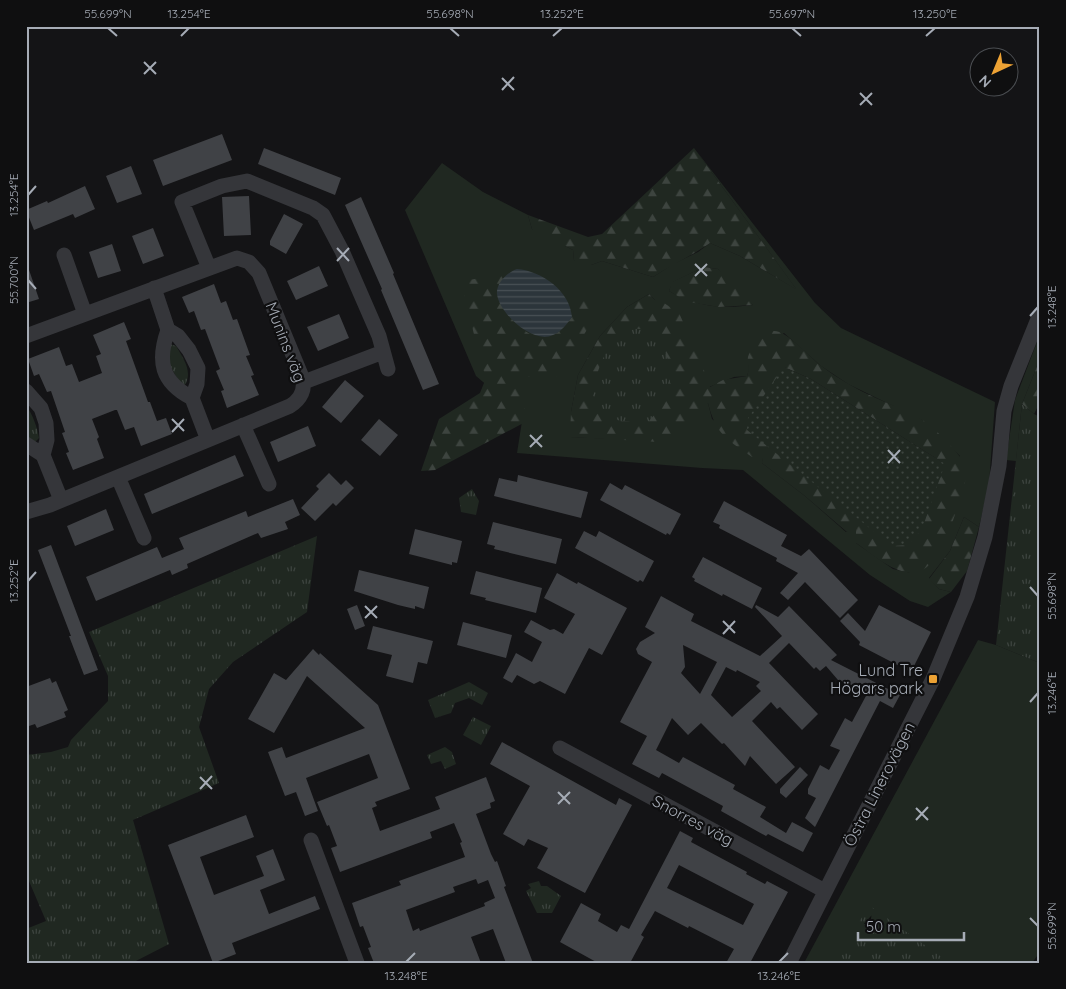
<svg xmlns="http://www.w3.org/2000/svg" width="1066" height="989" viewBox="0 0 1066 989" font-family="Quicksand,sans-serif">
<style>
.grass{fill:#202821;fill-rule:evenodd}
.forest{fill:url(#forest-firs);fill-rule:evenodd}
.park{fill:url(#park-tufts)}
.garden{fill:url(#garden-dots)}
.water{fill:url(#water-rules)}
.building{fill:#404246;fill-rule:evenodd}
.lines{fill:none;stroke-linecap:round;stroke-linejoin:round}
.minor{stroke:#35363a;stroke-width:15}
.ticks{fill:none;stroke:#a6acb6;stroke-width:2}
.poi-dot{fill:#eda234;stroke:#0f0f10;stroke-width:2}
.labels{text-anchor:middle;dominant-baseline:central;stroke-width:4.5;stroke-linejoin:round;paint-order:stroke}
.street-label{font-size:16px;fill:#a6acb6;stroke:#0f0f10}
.poi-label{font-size:16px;fill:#a6acb6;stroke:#0f0f10;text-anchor:end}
.neatline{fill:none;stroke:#a6acb6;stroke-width:2}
.ticks-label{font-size:12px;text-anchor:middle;fill:#a6acb6}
</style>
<defs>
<pattern id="forest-firs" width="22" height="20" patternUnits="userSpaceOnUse" patternTransform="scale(1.25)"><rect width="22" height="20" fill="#202821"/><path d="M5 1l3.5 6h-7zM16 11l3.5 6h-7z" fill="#3d443f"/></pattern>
<pattern id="park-tufts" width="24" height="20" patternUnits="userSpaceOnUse" patternTransform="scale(1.25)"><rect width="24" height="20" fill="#202821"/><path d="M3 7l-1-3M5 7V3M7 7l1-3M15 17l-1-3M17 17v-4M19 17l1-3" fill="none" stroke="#3d443f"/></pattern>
<pattern id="garden-dots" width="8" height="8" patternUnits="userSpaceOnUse" patternTransform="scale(1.25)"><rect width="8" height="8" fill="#202821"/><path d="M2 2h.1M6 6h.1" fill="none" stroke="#3d443f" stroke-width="1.8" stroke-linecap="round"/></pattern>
<pattern id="water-rules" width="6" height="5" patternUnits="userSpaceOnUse" patternTransform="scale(1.25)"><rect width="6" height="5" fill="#2c353b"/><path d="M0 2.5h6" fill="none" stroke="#485055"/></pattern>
</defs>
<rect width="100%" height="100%" fill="#141416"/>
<path class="grass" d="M694 148 815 303 841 328 995 402 989 484 979 527 964 517 950 551 929 578 939 589 951 592 928 607 910 601 870 575 743 470 702 468 517 453 522 421 503 399 476 376 405 210 442 163 483 192 528 215 532 229 573 250 574 260 591 265 602 261 653 277 673 264 698 252 710 243 740 256 796 289ZM704 267 718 269 753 305C720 309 698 307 669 291L673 282ZM649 294 655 300 709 387 734 377 747 376 749 370 748 358 784 333 821 366 848 384 922 420 960 456 911 573 893 569 856 543V528L846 532 805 496 762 463 764 454 712 419 708 403 615 439 571 437V412L578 375 600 336 627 307Z
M1040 334V359L1022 404 1016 461 1006 460 1015 400Z
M978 640 996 645 1040 663V952L1032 963H804Z"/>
<path class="forest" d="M694 148 797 290 740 256 710 243C692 256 672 264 653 277L602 261 591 265 582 266 574 260 573 250 565 246 555 249 532 229 528 215 588 237 602 234Z
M505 266 510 271 500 284 497 293C500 299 502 305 506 311 514 324 535 344 552 336 559 333 567 322 572 317L571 308 581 298 597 313 559 376 516 377 521 400 529 420 435 470 421 471 439 419 480 393 486 378 480 359 461 281 495 276Z
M704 267 718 269 739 286 753 305 719 307 688 302 669 291 672 282Z
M649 294 655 300 661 301 679 313 701 362 710 387 723 380 747 376C750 369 747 363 748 357 751 347 763 332 774 331 787 331 809 356 820 365 837 378 856 389 876 398 891 405 906 410 921 419 938 430 957 452 969 468 961 493 943 577 910 573 889 570 872 554 856 543V529L847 532 805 496 762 463 763 454 752 457C727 439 716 435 708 403L698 416 677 432 659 442 570 437 571 412 578 375 600 336 627 307ZM784 367 811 379 945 464Z
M1040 359V402L1034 414 1022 404Z
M964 517 979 527 967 571 951 592 939 589 929 579 950 551Z"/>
<path class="park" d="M625 328C631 329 642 328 648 331 669 343 674 375 667 396 664 405 655 414 649 421 636 422 615 422 603 416 580 404 603 354 614 339 617 335 621 332 625 328Z
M170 344 176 346C183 358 193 371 185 385H181L170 366Z
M1022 404 1034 414 1040 417V663L996 645Z
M26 405C33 416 37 426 39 438L33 444 26 437Z
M472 489 479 501 476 515 461 512 459 498Z
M317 536 307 612 233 662 209 689 199 727 219 783 133 820 169 944 132 963H30L26 952V929L46 921 26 874V755L51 752 68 747 71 740 108 701V676L89 632Z
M469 682 488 693 482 705 469 698 455 703 451 713 435 718 428 700Z
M473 717 491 726 481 745 463 735Z
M445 747 452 752 456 764 445 769 441 761 431 764 427 755Z
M539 881 541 886H547L561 896 552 913H537L526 891 531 888 528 884Z
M870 906 950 963H830Z"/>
<path class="garden" d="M784 367 811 379 945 464 922 529 908 545 892 546 747 430 748 418Z"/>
<path class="water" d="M517 269C542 271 570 291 572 317 567 324 561 332 553 335 533 345 499 313 497 294 496 283 508 272 517 269Z"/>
<path class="building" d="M222 134 232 160 163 186 153 160Z
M264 148 341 178 335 195 258 164Z
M131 166 142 194 117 203 106 176Z
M85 186 95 209 75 218 73 214 34 230 26 210 47 201 48 203Z
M249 196 251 235 224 236 222 197Z
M361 197 394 273 393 274 439 384 423 390 381 290 382 289 345 205Z
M284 214 303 224 286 254 270 245V241Z
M153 228 164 256 143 264 132 236Z
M112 244 121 271 98 278 89 252Z
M319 266 328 286 296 300 287 281Z
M26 267H28L39 299 26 303Z
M214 284 221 303 226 301 233 320 237 319 250 355 246 356 254 375 251 376 259 395 227 408 221 391 224 390 216 371 220 369 205 329 201 330 194 311 189 313 182 297Z
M339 314 349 338 318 351 307 327Z
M124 322 131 339 126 341 148 402H150L157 421 166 418 172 434 141 446 134 427 125 430 117 410H115L92 419 99 437 97 439 104 458 73 470 66 453 69 452 62 433 65 432 51 391 47 392 39 374 34 376 28 359 59 347 66 366 72 364 79 382 102 373 96 356 101 354 93 335Z
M345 380 364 396 341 423 322 407Z
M379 419 398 435 380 456 361 440Z
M308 426 316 446 278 462 270 442Z
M235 455 244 476 152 514 144 494Z
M329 473 341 485 346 480 354 488 336 506 333 503 315 521 301 508 319 489 316 486Z
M518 475 588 492 581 518 494 496 499 478 517 482Z
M610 483 622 490 625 485 681 514 670 535 667 533 666 535 600 500Z
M293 499 300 515 285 522 288 529 261 538 258 533 187 564 188 568 172 575 170 570 96 601 86 577 157 547 162 558 184 549 179 538 246 511 248 517Z
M724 501 787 535 781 546 801 556 809 549 858 600 840 618 805 582 788 600 780 593 798 573 776 561 777 558 719 528 720 525 713 522Z
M106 509 114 530 75 546 67 526Z
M493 522 562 539 556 564 494 549 495 546 487 544Z
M415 529 462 541 457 563 452 562V565L409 554Z
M584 531 596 537 599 531 654 561 643 582 640 580 638 582 575 548Z
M51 545 98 670 84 675 69 636H71L38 550Z
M703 557 762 588 752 609 723 594 722 596 694 581 695 579 692 577Z
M359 570 429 587 424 609 415 606V609L398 605 354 591Z
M476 571 542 588 536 613 485 600 486 598 470 594Z
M557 573 577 584 578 582 627 608 602 655 589 648 565 694 540 681 534 684 517 675 512 683 503 678 516 653 532 662 542 642 524 632 531 620 550 630 554 629 563 634 575 614 544 598Z
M661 596 694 614 691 621 760 656 782 636 755 607 756 605 778 617 789 606 837 655 831 660 900 695 893 708 880 701 815 827 805 818 816 798 808 794V789L820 765 829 770 840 750 830 746 845 718 852 722 867 694 838 680 826 666 820 671 816 667 814 669 789 643 769 663 818 714 802 730 780 707 777 709 771 702 752 721 795 767 776 784 750 756 745 766 724 743 722 744 701 723 688 735 672 718 656 750 679 763 683 757 735 785 733 789 766 807 760 817 786 833 792 822 813 833 803 852 768 834 766 836 721 811 723 806 662 773 659 778 632 764 647 736 620 722 652 662 638 654 636 649 640 642 655 633 645 627ZM683 645 717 662 700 694 681 673 685 667ZM726 667 736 672 737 670 760 682 756 686 761 691 732 717 711 695Z
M357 605 365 626 355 630 347 609Z
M879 605 931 632 911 672 859 645 860 642 840 621 848 613 865 631Z
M463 622 512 635 506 658 457 645Z
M373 626 433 641 427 664 418 662 413 683 386 676 392 655 367 649Z
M313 649 319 655 320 653 378 705 410 789 375 802 377 806 372 808 380 831 440 809 435 797 486 777 495 801 490 803 491 808 476 814 491 854 495 862 497 861 506 886 504 887 533 963H506L493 929 471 937 481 963H374L368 948 371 947 363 926 360 927 352 903 401 885 399 881 465 857 460 843 462 842 454 823 430 832 432 838 340 872 331 848 337 846 329 825 327 826 317 802 378 778 369 754 306 778 318 811 305 816 296 792 285 796 268 752 282 747 286 758 365 728 307 676 274 733 248 719 274 673 286 680ZM476 879 478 884 488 880 495 898 484 903 485 906 420 931 419 928 413 931 406 910 455 892 453 887Z
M50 678 52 683 56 681 68 710 64 712 66 717 37 728 35 724 29 726 26 719V687Z
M502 742 616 805 619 798 632 805 585 893 537 868 548 848 528 839 524 846 503 834 530 786 490 764Z
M800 767 808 775 786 798 780 793V789Z
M246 815 254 837 200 857 214 895 264 876 256 856 273 849 285 880 260 890 269 914 315 896 320 909 232 943 236 954 213 963 168 845Z
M680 831 693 838 691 842 747 872 746 874 765 884 767 881 788 892 750 963H726L734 949 689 926 688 928 655 911 641 935 644 937 630 963H598L560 942 581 903 601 914 598 921 617 932 621 925 629 929ZM679 865 754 904 743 925 667 888Z"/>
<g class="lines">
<path class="minor" d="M64 255 85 314
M209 268 182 202 222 186 247 181 313 208 323 215 342 251 379 336 388 369
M154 288 168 330 178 336 189 350 198 368 197 384 192 398 208 440
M168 330C157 361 161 382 192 398
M26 336 237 258 249 262 259 273 302 377C306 389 301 399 290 406L50 505 26 512
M304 382 383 352
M26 391 41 408 46 423 47 440 43 455 61 500
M243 425 269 484
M26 444 43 455
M118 477 144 538
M560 748 825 891
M311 840 357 963
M789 963 933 679 967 597 985 537 999 466 1004 411 1011 386 1040 314"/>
</g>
<path class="ticks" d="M108 28 117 36M450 28 459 36M792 28 801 36M181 36 189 28M553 36 562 28M926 36 935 28M144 62 156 74M144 74 156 62M502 78 514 90M502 90 514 77M860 93 872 105M860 105 872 93M28 195 36 186M337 248 349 261M337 261 349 248M695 264 707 276M695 276 707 264M28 280 36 289M1030 316 1038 307M172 419 184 431M172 432 184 419M530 435 542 447M530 447 542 435M888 450 900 463M888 463 900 450M28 581 36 572M1030 587 1038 596M365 606 377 618M365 618 377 606M723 621 735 633M723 634 735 621M1030 702 1038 693M200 777 212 789M200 789 212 776M558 792 570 804M558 804 570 792M916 808 928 820M916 820 928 807M1030 918 1038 926M406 962 415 953M779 962 788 953"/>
<rect class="poi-dot" x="928" y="674" width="10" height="10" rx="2.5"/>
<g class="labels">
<g class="street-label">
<text transform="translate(286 342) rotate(69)">Munins väg</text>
<text transform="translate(879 784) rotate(-63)">Östra Linerovägen</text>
<text transform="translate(693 820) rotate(28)">Snorres väg</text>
</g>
<g class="poi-label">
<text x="923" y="670">Lund Tre<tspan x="923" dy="18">Högars park</tspan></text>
</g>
</g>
<rect width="1066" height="989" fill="none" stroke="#0f0f10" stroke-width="55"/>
<g transform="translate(994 72) rotate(224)"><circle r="24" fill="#0f0f10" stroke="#4b4e52"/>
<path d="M0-4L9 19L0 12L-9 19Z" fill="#eda234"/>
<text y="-8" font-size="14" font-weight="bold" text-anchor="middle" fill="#a6acb6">N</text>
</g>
<path d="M858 932v8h106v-8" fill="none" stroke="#a6acb6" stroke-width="2.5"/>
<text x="866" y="932" font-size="15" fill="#a6acb6" stroke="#0f0f10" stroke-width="4" paint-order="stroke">50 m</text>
<rect x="28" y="28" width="1010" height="934" class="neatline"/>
<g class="ticks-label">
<text x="108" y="18">55.699°N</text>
<text x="189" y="18">13.254°E</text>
<text x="450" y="18">55.698°N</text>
<text x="562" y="18">13.252°E</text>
<text x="792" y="18">55.697°N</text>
<text x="935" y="18">13.250°E</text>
<text transform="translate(14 195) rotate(-90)" y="4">13.254°E</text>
<text transform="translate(14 280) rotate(-90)" y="4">55.700°N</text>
<text transform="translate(1052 307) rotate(-90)" y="4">13.248°E</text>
<text transform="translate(14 581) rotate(-90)" y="4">13.252°E</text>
<text transform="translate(1052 596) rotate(-90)" y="4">55.698°N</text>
<text transform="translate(1052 693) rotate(-90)" y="4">13.246°E</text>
<text transform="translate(1052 926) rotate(-90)" y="4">55.699°N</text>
<text x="406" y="980">13.248°E</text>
<text x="779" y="980">13.246°E</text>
</g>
</svg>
